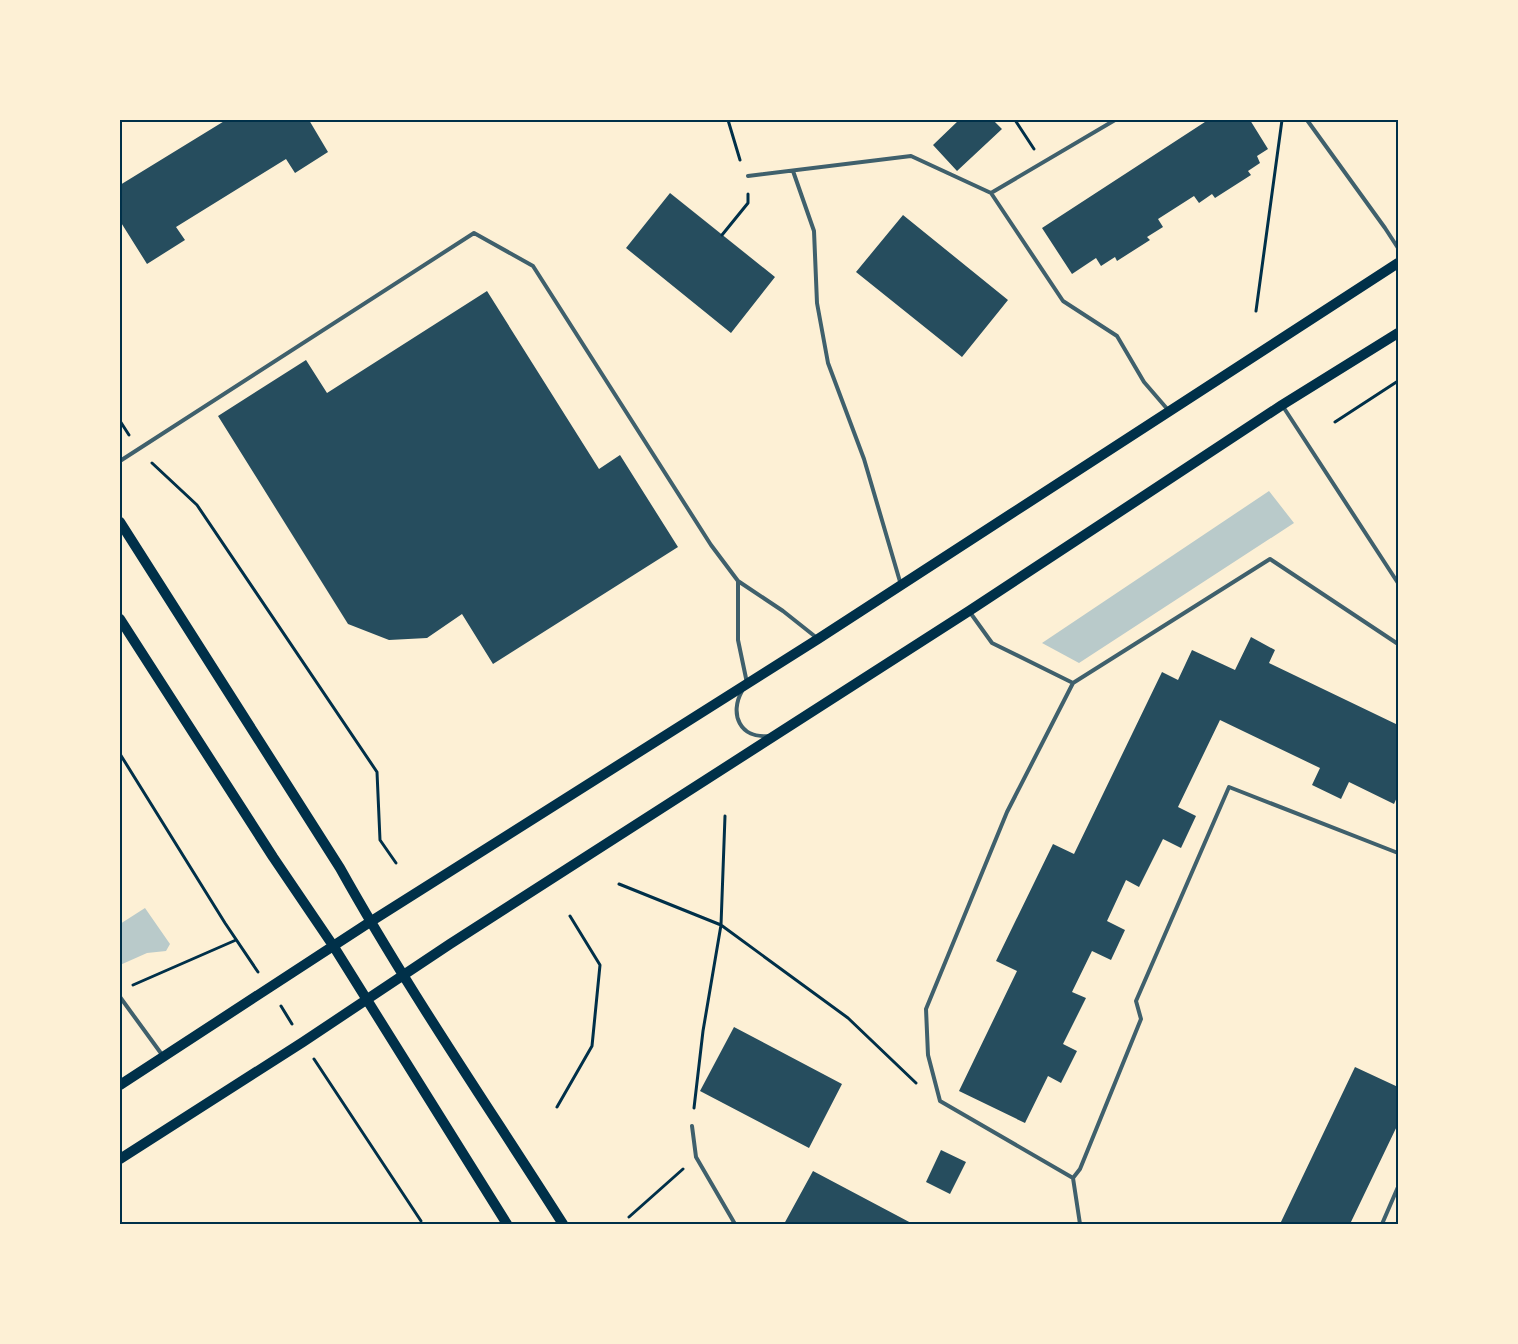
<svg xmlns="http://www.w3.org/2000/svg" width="1518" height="1344" viewBox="0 0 1518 1344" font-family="Inter,sans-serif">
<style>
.green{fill:#b9caca}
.building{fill:#264d5e}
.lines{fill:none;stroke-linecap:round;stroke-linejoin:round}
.path{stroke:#003049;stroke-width:3}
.service{stroke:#3f606c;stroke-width:4}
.secondary{stroke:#003049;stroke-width:10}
.neatline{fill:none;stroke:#003049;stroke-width:2}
</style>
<rect width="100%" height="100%" fill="#fdf0d5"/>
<path class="green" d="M1269 491 1294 523 1079 663 1042 643Z
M145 908 170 944 166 951 147 953 120 965V924Z"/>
<path class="building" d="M226 120H309L328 152 295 173 286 159 176 227 185 240 147 264 120 221V185Z
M959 120H993L1002 129 957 171 933 145Z
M1208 120H1250L1268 149 1257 156 1260 163 1248 171 1251 175 1215 198 1212 194 1199 203 1194 196 1158 219 1163 227 1147 237 1150 240 1117 261 1115 257 1101 266 1096 258 1072 274 1042 228Z
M670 193 775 277 731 333 626 248Z
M903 215 1008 300 962 357 856 272Z
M487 291 599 469 620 455 678 547 493 664 462 614 427 638 389 640 348 624 218 416 306 360 327 393Z
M1251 637 1275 650 1269 663 1398 725V795L1394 804 1349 782 1341 799 1312 785 1320 768 1220 720 1178 807 1196 816 1181 848 1163 839 1139 887 1126 880 1107 921 1125 930 1111 960 1092 951 1072 992 1086 998 1063 1044 1077 1051 1061 1083 1048 1076 1025 1123 959 1091 1017 971 996 961 1053 844 1074 854 1162 672 1178 680 1192 650 1235 670Z
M734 1027 842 1084 809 1148 700 1091Z
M1355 1067 1398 1087V1124L1350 1224H1280Z
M941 1150 966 1162 950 1194 926 1182Z
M813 1171 913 1224H784Z"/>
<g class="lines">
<path class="path" d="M728 120 740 160
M1015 120 1034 149
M722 235 748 203V194
M1256 311 1282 120
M120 421 129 435
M1335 422 1398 381
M152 463 197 505 377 772 380 840 396 863
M120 754 225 923 258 972
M725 816 721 925 848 1018 916 1083
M619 884 721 925 703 1031 694 1108
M133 985 236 940
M281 1006 292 1024
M314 1059 421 1221
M557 1107 592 1046 600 965 570 916
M629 1217 683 1169"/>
<path class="service" d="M1307 120 1385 228 1398 248
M793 171 814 231 817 303 828 363 864 459 901 585
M748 176 911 156 991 193 1063 301 1117 336 1144 382 1169 411
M991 193 1115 120
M1282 405 1398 583
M120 461 474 233 533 266 711 545 738 581 783 611 817 638
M738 581V640L747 683
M969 611 992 643 1073 683 1007 812 926 1009 928 1055 940 1101 1073 1178 1080 1169 1141 1019 1136 1001 1229 787 1398 853
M1073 683 1270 559 1398 644
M742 691C729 714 740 739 769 736
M120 997 163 1056
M692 1126 696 1157 735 1224
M1073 1178 1080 1224
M1382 1224 1398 1187"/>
<path class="secondary" d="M120 522 340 868C408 990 488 1106 563 1224
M120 619 273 857 334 947 507 1224
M120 1085 370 922 818 639 1398 263
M120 1159 303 1042 450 944 969 611 1282 405 1398 333"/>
</g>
<rect width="1518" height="1344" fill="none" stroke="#fdf0d5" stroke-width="242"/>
<rect x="121" y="121" width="1276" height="1102" class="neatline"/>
</svg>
